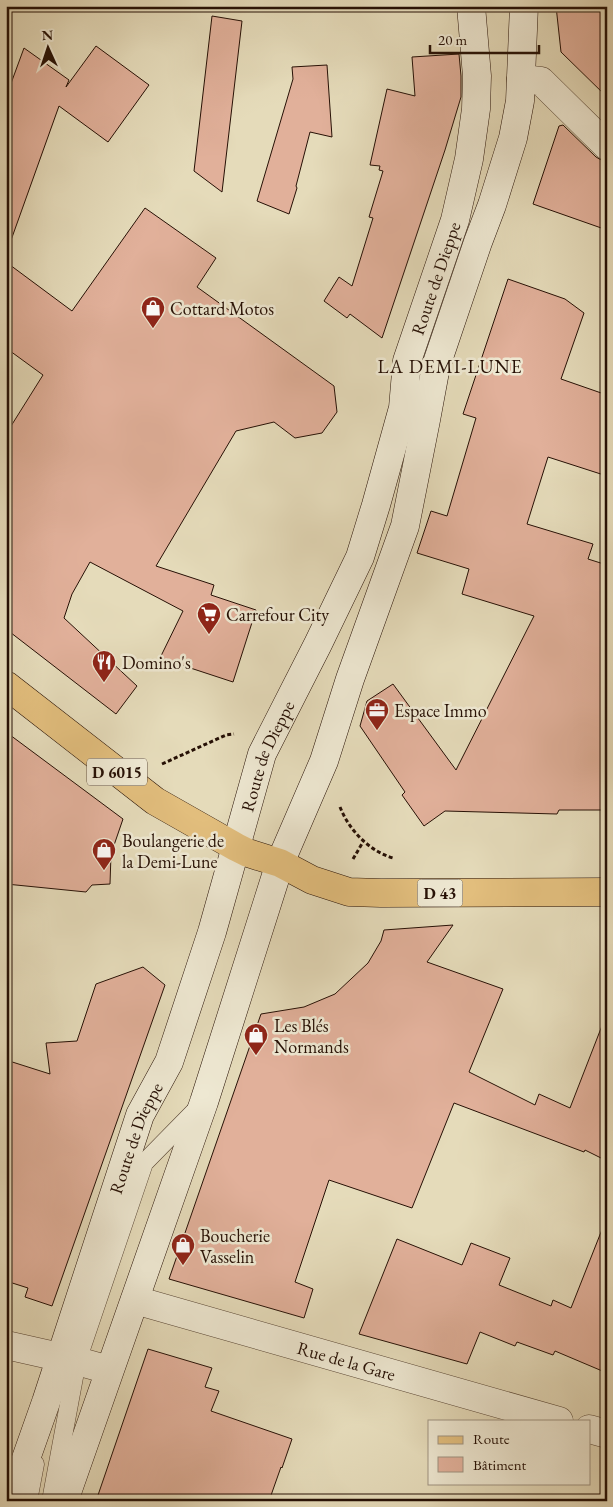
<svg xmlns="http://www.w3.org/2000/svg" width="613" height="1507" viewBox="0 0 613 1507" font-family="'EB Garamond',serif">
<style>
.building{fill:#e1b09a;stroke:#261005}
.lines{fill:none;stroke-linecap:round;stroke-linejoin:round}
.lane-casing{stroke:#564332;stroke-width:19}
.street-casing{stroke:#564332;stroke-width:29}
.secondary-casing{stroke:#261005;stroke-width:29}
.primary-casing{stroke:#261005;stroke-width:29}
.path{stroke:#261005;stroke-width:3;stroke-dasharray:4 2.5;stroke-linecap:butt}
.lane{stroke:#eee8d2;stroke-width:18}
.street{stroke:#eee8d2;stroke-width:28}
.secondary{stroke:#eee8d2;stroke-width:28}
.primary{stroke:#e2be7d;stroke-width:28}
.labels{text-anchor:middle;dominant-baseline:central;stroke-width:5;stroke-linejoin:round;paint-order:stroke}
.shield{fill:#eee8d2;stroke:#625142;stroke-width:1}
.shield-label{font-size:16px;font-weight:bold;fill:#261005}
.street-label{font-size:18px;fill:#261005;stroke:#eee8d2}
.poi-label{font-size:18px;fill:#261005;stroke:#eee8d2;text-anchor:start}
.neighbourhood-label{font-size:19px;letter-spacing:1px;fill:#261005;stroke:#eee8d2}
</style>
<rect width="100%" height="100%" fill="#e5dbba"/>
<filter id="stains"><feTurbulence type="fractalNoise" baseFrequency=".004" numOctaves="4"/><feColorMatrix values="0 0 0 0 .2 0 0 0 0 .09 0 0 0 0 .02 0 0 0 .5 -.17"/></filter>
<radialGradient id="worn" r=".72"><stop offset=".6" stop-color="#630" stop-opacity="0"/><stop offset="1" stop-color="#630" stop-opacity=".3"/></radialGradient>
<path class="building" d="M556 6H607V97L561 52Z
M212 16 242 21 222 192 194 171Z
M96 46 149 85 108 142 59 106 10 243H6V97L24 48 69 80 66 87Z
M459 54 461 76V97L445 150 382 338 350 314 347 318 324 301 339 277 352 286 373 218 369 217 383 171 379 170 380 166 370 165 387 89 415 96 412 57Z
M327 65 332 137 310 132 296 186 297 188 289 214 257 201 293 79 292 67Z
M563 125 596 157 603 161H607V230L533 204 559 126Z
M145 208 216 258 197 287 334 386 337 412 322 433 295 438 274 422 236 431 156 566 214 585 211 595 256 610 233 682 160 658 183 611 90 562 72 594 64 618 137 686 116 714 6 629V434L43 375 6 348V262L72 311Z
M508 279 565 299 584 313 561 379 607 395V476L548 457 527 524 593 544 588 559 607 565V810H559L557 814 445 811 424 826 402 795 405 792 360 726 367 701 393 684 456 770 534 616 462 594 469 569 417 553 431 511 447 516 476 418 463 414Z
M6 732 123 819 111 854 110 884 92 885 86 892 6 884V826L10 815 6 813Z
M453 925 427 962 503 989 469 1072 535 1105 539 1094 570 1108 605 1018H607V1161L585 1150 584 1152 454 1103 412 1208 329 1180 295 1282 313 1289 304 1318 169 1279 261 1014 304 1007 335 994 368 963 381 941 384 930Z
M143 967 165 985 52 1306 25 1297 28 1288 6 1281V1060L50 1074 46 1043 77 1041 96 984Z
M605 1222 607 1223V1373L555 1351 553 1355 517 1342 515 1346 480 1332 467 1364 359 1334 397 1239 462 1265 471 1243 510 1258 499 1285 551 1306 553 1300 571 1308Z
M148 1349 212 1368 205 1387 219 1391 211 1411 292 1439 282 1468 281 1467 269 1501H96Z"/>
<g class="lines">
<g class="lane-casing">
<path id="lane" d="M28 1501 35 1464
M51 1501 77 1361 144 1163 197 1109"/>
</g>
<g class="street-casing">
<g id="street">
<path d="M521 79 541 81 607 146"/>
<path id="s1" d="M135 1300 559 1421"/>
<path d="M6 1345 77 1361 109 1370"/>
<path d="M589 1429 607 1434"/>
</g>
</g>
<g class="secondary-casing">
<g id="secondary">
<path id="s2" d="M11 1501 46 1402 140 1115 169 1062 212 932 262 754 318 644 360 557 376 505 403 408 407 361 455 220 469 159 476 109 477 76 471 6"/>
<path d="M64 1501 204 1102 280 863 324 761 350 679 405 526 426 420 436 366 478 242 492 205 513 138 520 101 524 6"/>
</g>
</g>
<g class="primary-casing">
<path id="primary" d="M6 685 155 801 236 847 248 853 280 863 312 880 349 892 381 893 607 892"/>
</g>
<path class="path" d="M162 764 226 735 234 734
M340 807C349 830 369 851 393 858
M353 859 363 842"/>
<use href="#lane" class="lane"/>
<use href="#street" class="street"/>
<use href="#secondary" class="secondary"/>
<use href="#primary" class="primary"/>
</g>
<defs>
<g id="shop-pin" transform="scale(1.25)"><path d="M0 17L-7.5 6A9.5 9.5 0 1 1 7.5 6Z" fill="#8f2418" stroke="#eee8d2"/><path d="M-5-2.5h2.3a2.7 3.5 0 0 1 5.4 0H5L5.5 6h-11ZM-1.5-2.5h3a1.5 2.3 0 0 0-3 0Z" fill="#fff"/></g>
<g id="supermarket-pin" transform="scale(1.25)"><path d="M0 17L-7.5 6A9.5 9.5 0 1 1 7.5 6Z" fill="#8f2418" stroke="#eee8d2"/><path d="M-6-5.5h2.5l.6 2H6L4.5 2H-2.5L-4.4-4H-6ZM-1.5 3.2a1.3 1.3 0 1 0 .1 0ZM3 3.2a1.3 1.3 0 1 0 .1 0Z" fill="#fff"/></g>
<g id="restaurant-pin" transform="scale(1.25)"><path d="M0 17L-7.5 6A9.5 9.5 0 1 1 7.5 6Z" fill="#8f2418" stroke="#eee8d2"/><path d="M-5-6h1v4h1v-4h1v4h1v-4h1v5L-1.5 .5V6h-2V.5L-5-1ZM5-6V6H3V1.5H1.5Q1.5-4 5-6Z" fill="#fff"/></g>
<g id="office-pin" transform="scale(1.25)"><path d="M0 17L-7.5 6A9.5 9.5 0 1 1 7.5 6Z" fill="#8f2418" stroke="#eee8d2"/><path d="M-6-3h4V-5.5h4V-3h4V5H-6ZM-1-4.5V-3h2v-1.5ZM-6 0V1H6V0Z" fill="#fff"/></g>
</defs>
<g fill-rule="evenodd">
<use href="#shop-pin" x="153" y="308"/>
<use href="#supermarket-pin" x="209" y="614"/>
<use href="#restaurant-pin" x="104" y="662"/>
<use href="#office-pin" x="377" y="710"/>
<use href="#shop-pin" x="104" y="850"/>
<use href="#shop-pin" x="256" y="1035"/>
<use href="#shop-pin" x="183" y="1245"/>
</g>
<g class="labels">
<g class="shield">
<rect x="87" y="758.5" width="60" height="27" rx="4"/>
<rect x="417.5" y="879.5" width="45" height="27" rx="4"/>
</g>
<g class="shield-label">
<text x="117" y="772">D 6015</text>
<text x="440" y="893">D 43</text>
</g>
<g class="street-label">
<text stroke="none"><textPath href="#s2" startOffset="1299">Route de Dieppe</textPath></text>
<text stroke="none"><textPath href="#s2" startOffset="789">Route de Dieppe</textPath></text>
<text stroke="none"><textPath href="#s2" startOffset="384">Route de Dieppe</textPath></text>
<text stroke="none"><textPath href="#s1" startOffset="220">Rue de la Gare</textPath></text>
</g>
<g class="poi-label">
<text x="170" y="308">Cottard Motos</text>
<text x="226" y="614">Carrefour City</text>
<text x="122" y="662">Domino's</text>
<text x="394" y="710">Espace Immo</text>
<text x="122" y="840">Boulangerie de<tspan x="122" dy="21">la Demi-Lune</tspan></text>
<text x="274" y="1025">Les Blés<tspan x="274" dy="21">Normands</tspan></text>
<text x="200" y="1235">Boucherie<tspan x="200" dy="21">Vasselin</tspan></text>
</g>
<g class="neighbourhood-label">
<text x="450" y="366">LA DEMI-LUNE</text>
</g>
</g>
<rect width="613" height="1507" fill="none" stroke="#e5dbba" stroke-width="25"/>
<rect x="8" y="8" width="598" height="1492" fill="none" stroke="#261005" stroke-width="2.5"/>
<rect x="12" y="12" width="588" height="1482" fill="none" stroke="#261005"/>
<rect x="428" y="1420" width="162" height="65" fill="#eee8d2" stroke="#9e9280"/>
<rect x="438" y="1436" width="25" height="8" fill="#e2be7d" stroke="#9e9280"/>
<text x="473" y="1444" font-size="15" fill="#261005">Route</text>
<rect x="438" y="1457" width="25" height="15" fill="#e1b09a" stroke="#9e9280"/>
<text x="473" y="1470" font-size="15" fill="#261005">Bâtiment</text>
<g transform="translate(48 48) rotate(357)" stroke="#eee8d2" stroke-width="4" paint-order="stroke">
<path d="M0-4L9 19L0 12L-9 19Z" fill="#261005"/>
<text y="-8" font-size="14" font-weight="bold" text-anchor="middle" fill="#261005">N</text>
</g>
<path d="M430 45v8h109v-8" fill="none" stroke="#261005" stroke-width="2.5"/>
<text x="438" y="45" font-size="15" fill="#261005" stroke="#eee8d2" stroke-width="4" paint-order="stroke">20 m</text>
<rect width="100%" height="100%" filter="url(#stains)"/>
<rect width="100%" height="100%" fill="url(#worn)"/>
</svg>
